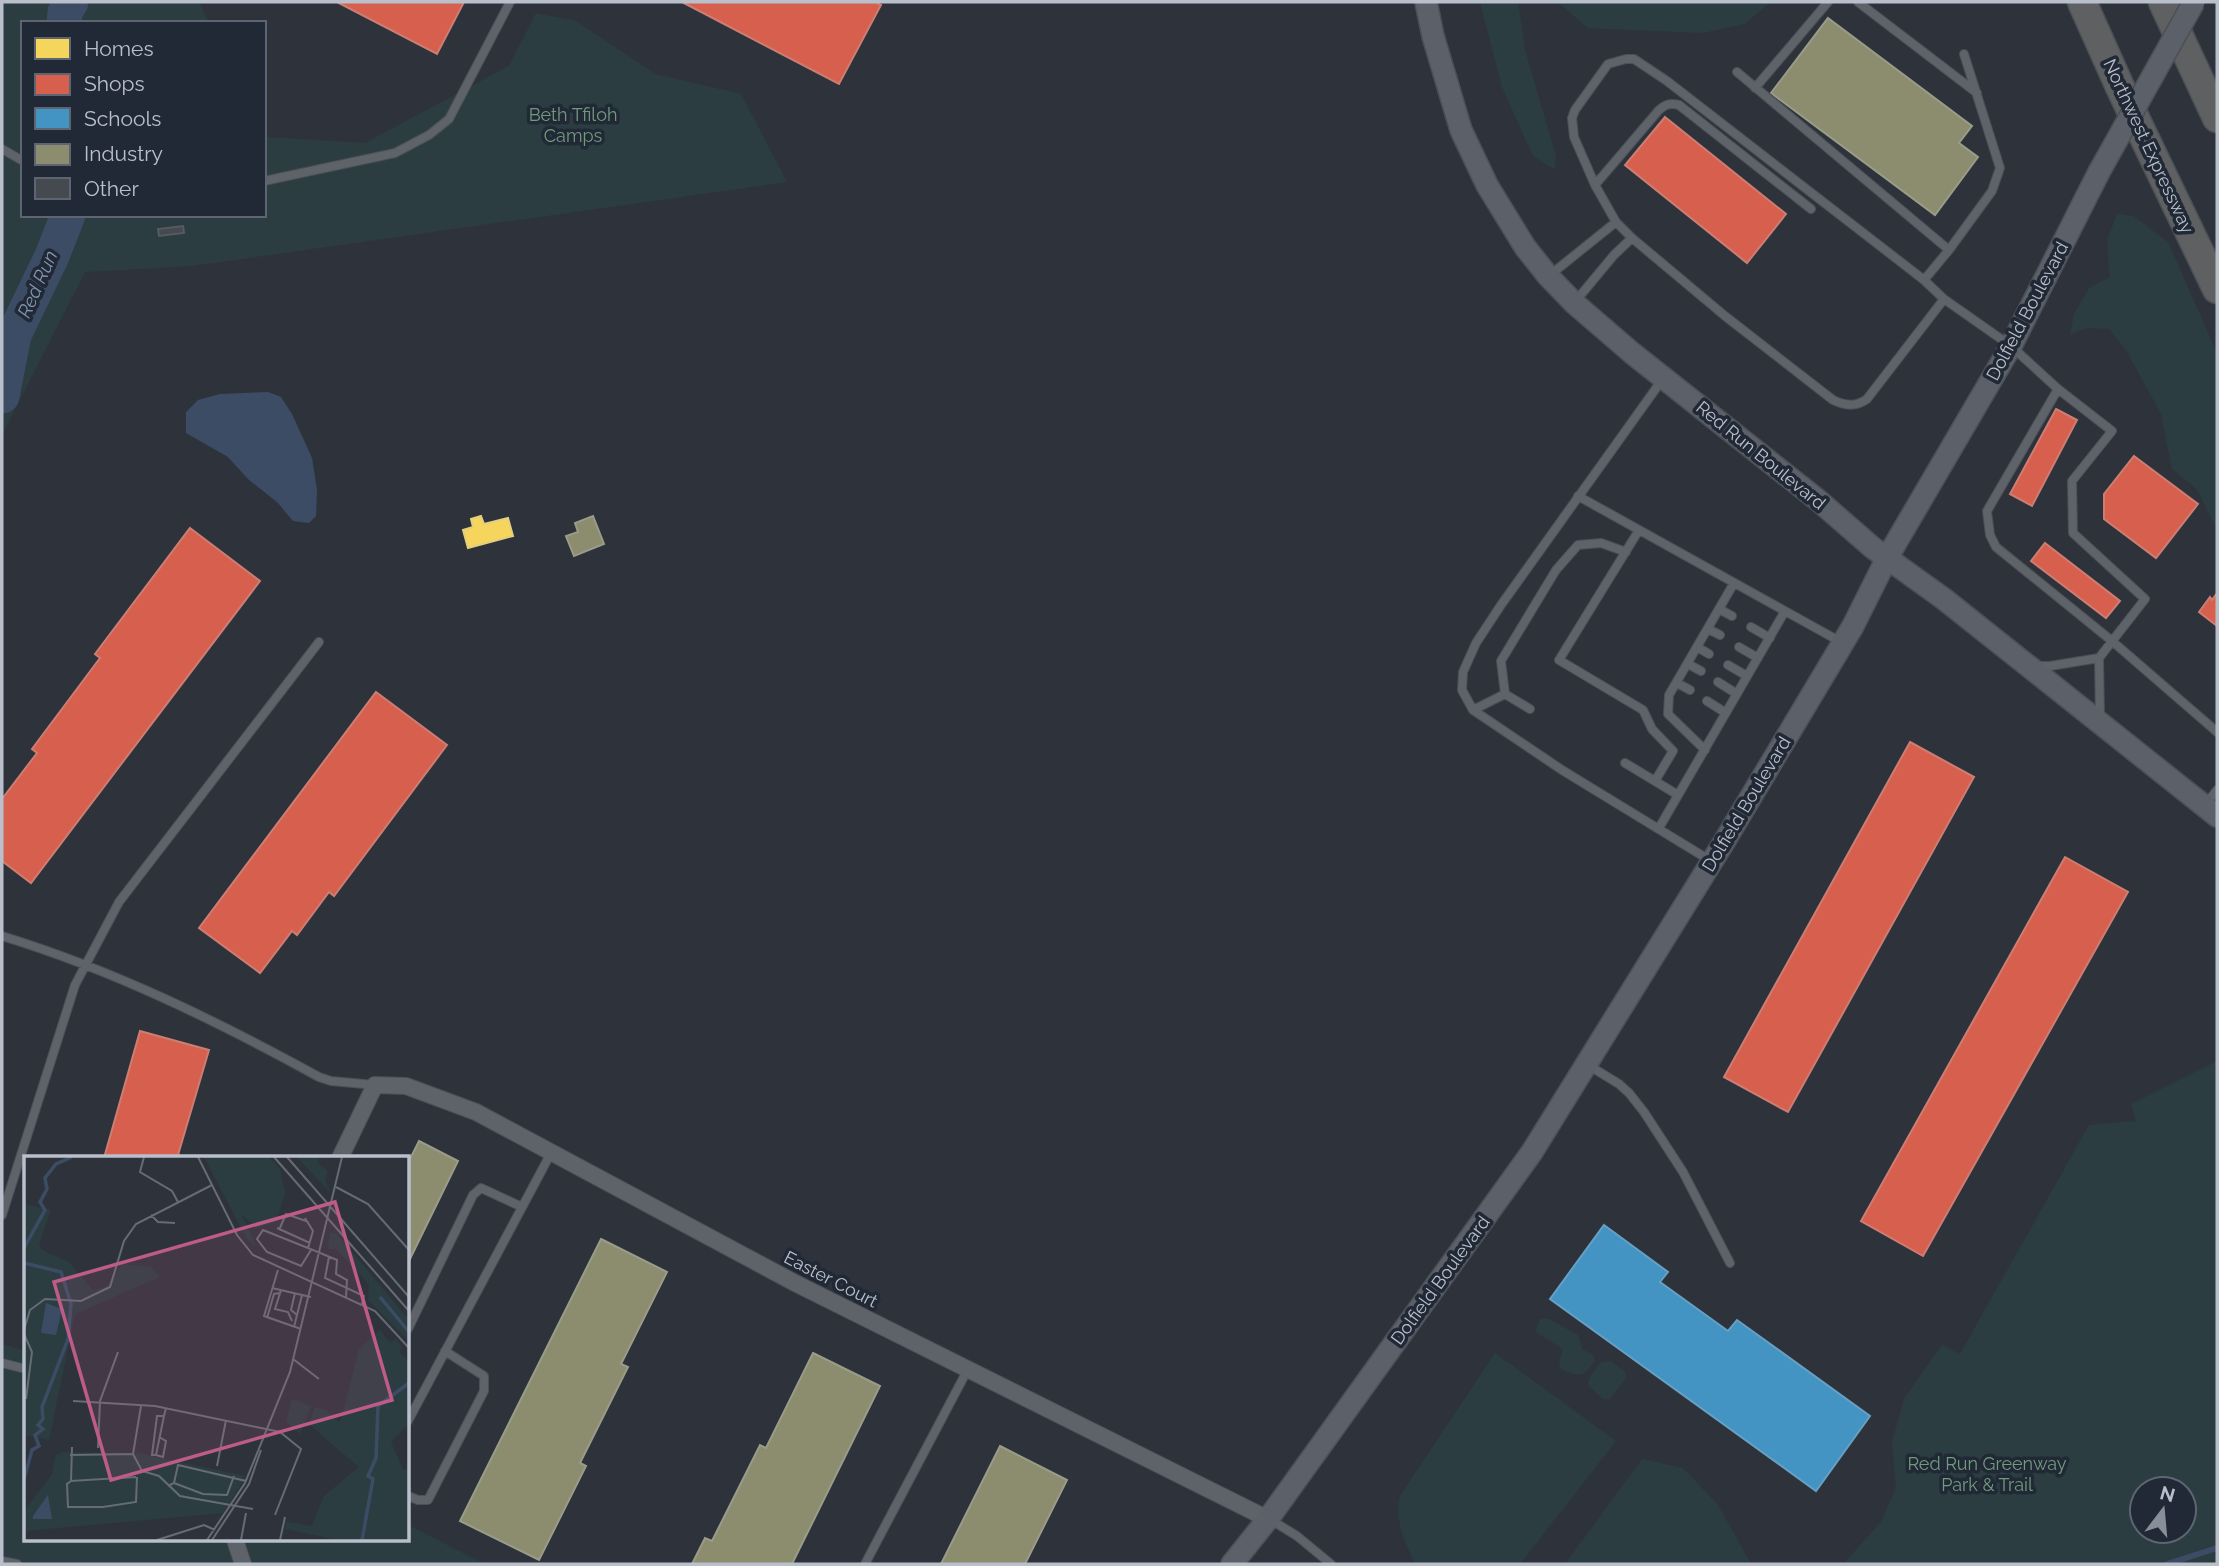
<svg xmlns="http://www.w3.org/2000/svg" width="2219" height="1566" viewBox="0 0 2219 1566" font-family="Raleway,sans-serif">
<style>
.green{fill:#2b3d41;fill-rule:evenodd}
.water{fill:#3d4c65}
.homes{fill:#f6d55c;stroke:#e4cf7d;stroke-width:2}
.shops{fill:#d6604d;stroke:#cd7d73;stroke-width:2}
.schools{fill:#4393c3;stroke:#66a0c5;stroke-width:2}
.industry{fill:#8c8c6e;stroke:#9a9c8a;stroke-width:2}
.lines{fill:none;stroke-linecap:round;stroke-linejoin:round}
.stream{stroke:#3d4c65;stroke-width:6}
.river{stroke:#3d4c65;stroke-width:35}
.building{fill:#454950;stroke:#565b63;stroke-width:2}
.service-casing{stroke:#4c4f56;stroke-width:10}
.minor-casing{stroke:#4c4f56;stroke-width:18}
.secondary-casing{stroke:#4c4f56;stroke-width:24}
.motorway-casing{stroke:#4b5057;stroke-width:31}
.service{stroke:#5e6269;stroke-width:8}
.minor{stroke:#5e6269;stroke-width:16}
.secondary{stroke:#5c6068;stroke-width:21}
.motorway{stroke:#5e6062;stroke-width:28}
.secondary-bridge-casing{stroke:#4c4f56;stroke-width:24;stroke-linecap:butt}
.secondary-bridge{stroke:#5c6068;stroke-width:21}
.labels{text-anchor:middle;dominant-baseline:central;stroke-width:7;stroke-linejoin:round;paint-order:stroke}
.park-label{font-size:18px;fill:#729a7c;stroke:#212936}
.street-label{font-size:18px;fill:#b9c0cb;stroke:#212936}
.water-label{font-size:19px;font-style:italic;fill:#8395b1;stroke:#212936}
.inset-river{fill:none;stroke:#3d4c65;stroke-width:3.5}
.inset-road{fill:none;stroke:#666b75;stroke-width:2}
.view{fill:#be5b88;fill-opacity:0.15;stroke:#be5b88;stroke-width:3.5}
.inset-edge{fill:none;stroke:#b9c0cb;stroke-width:3.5}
</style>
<rect width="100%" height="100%" fill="#2e333b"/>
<path class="green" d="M2 2H199L209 23H23V215H264V134L267 137 365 143 509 66 536 13 576 21 655 74 741 94 787 182 192 266 85 272 2 435Z
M1480 2H1518L1525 50 1556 156 1554 169 1533 156 1502 87Z
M1558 2H1771L1744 24 1703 33 1588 28Z
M2117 214 2133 216 2168 242 2217 353V527L2212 520 2197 489 2172 469 2161 414 2126 350 2109 329 2087 328 2070 335 2074 314 2089 288 2110 277 2107 240Z
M2217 1061V1564H1843L1881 1522 1896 1488 1892 1442 1904 1399 1942 1345 1960 1354 2089 1125 2136 1121 2131 1104ZM2142 1489H2184V1531H2142Z
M1541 1319H1549L1578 1335 1582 1349 1593 1355 1595 1360C1584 1378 1578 1377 1560 1368L1559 1362 1563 1349 1536 1332 1537 1325Z
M2 1344 26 1351V1540H408V1525L485 1564H2Z
M1495 1353 1616 1441 1520 1564H1415C1405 1542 1394 1520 1400 1496Z
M1611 1361 1625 1372 1626 1378 1610 1399H1603L1588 1385 1589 1379 1600 1363Z
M1642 1459 1683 1468 1718 1505 1751 1564H1565Z"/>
<path class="water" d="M268 392 281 397 292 414 312 458 317 490 316 516 309 523 293 521 278 503 248 479 228 457 186 433V412L198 400 220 394Z"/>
<path class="homes" d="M481 516 484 524 508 518 513 536 468 548 463 530 473 527 471 519Z"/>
<path class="shops" d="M337 2H464L437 54Z
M682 2H875L881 5 839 84Z
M1665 117 1786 214 1747 263 1625 165Z
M2056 409 2077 420 2032 506 2010 494Z
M2134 456 2198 504 2156 558 2104 519V494Z
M190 528 260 581 31 883 2 861V799L37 753 32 749 100 658 95 654Z
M2045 543 2120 601 2106 618 2031 561Z
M2217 593V626L2199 612 2210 597 2212 600Z
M376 692 447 745 334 896 329 892 297 935 292 931 260 973 199 928Z
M1910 742 1974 777 1788 1112 1724 1077Z
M2065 857 2128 892 1923 1256 1861 1221Z
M140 1031 209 1050 178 1155 187 1158H104Z"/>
<path class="schools" d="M1604 1225 1668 1272 1660 1282 1728 1331 1737 1320 1870 1416 1816 1491 1550 1299Z"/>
<path class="industry" d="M1828 18 1972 126 1959 143 1978 157 1935 215 1771 93Z
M593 516 604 544 574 556 566 536 578 532 575 523Z
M419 1141 458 1161 408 1263V1163Z
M601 1239 667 1272 621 1364 628 1367 580 1463 586 1466 539 1560 460 1521Z
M813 1353 880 1386 792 1564H692L705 1538 712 1541 760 1445 766 1448Z
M1000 1446 1067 1480 1025 1564H941Z"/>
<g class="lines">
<path class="stream" d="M2167 1564 2217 1548"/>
<path class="river" d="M64 23 65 12 71 2
M2 396 14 335 52 256 68 215"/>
</g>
<path class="building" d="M183 226 184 233 159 236 158 229Z"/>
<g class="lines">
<g class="service-casing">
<path id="service" d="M1858 2 1977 93
M1964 54 2000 168 1992 191 1949 250 1924 280 1944 299 2011 346 2058 389 2112 431 2072 481 2073 533 2145 599 2099 658 2100 718
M1737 72 1949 250
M1755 88 1828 2
M2 149 23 161
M264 181 395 153 429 135 449 119 510 2
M1595 185 1659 110C1666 104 1670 103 1679 105L1811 209
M1550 275 1616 222
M1924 280 1667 81 1634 59H1626L1608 64 1575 110 1572 118 1574 137 1595 185 1616 222 1632 238 1725 316 1833 400C1846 406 1856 407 1867 399L1944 299
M1574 303 1614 255 1632 238
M1662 380 1501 605 1476 643 1463 672 1462 690 1473 710 1562 770 1711 861
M2058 389 1987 511 1990 535 1996 547 2112 641 2217 732
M1578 496 1785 611
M1639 530 1559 660 1643 710 1652 729 1673 751 1655 781
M1719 609 1732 616
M1751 627 1770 638
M1708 629 1720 635
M1697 647 1709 654
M1739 647 1758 658
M1688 664 1701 671
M1728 665 1747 676
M2036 666H2050L2099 658
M1718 682 1737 694
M1677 683 1690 690
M1505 694 1501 661 1556 570 1578 545 1601 543 1626 552
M1505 694 1530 709
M1707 701 1726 713
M1473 710 1505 694
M1705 750 1668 714 1669 695 1734 583
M1625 763 1678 795
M2206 804 2217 790
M1659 828 1785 611 1841 642
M2 936C113 970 217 1021 319 1077L331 1081 375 1085
M1588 1065 1619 1084 1629 1093 1644 1112 1683 1172 1730 1263
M2 1215 75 985 119 902 319 642
M408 1329 473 1195 481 1188 522 1207
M2 1363 26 1369
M408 1421 551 1153
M408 1496 418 1500H428L484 1391V1376L445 1351
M1271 1520 1297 1536 1331 1564
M2 1561 17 1564
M865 1564 968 1369"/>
</g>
<g class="minor-casing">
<path id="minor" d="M340 1158 375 1085 406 1086 476 1112 795 1283 1268 1519
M235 1540 243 1564"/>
</g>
<g class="secondary-casing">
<path id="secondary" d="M1426 2 1433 36 1461 130 1487 185 1525 247 1548 276 1574 303 1632 353 1819 501 1873 548 1944 599 2217 816
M1232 1564 1268 1519 1532 1152 1724 842 1853 626 1887 558 2011 346 2099 172"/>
</g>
<g class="motorway-casing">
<path id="motorway" d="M2082 2 2120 87 2217 289
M2163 2 2217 118"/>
</g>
<use href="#service" class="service"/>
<use href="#minor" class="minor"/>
<use href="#secondary" class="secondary"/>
<use href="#motorway" class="motorway"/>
<g class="secondary-bridge-casing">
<path id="secondary-bridge" d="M2099 172 2194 2"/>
</g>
<use href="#secondary-bridge" class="secondary-bridge"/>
</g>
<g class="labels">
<g class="park-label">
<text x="573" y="114">Beth Tfiloh<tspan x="573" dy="21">Camps</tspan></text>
<text x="1987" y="1463">Red Run Greenway<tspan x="1987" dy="21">Park &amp; Trail</tspan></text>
</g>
<g class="street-label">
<text transform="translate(2149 146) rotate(65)">Northwest Expressway</text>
<text transform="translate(2027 311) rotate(-62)">Dolfield Boulevard</text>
<text transform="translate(1761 455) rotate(39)">Red Run Boulevard</text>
<text transform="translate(1746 804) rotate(-59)">Dolfield Boulevard</text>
<text transform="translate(831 1279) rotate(27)">Easter Court</text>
<text transform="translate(1440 1280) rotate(-54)">Dolfield Boulevard</text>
</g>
<g class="water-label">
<text transform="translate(37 284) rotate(-66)">Red Run</text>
</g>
</g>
<g transform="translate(24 1156)">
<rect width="385" height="385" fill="#2e333b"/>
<path d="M180 1H245L256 13 261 37 252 66 232 72 217 58 233 91 223 83ZM273 1H296L293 7 304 15 301 24 306 36ZM0 48 27 54 15 88 18 94 45 106 69 134 82 131 98 108 127 111 136 121 51 158 25 284 0 279ZM306 76 313 78 385 164V185L344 144 345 129 333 115 312 93H304ZM356 174 366 187 372 183 378 191 375 196 385 206V267L367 286 379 314 385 313V384H315L261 373 262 366 288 370 300 340 335 311 285 268 291 251 302 254 314 266 317 263 335 193ZM268 243 287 250 276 278 262 266ZM39 296 113 297 222 320 199 357 0 375V356L28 318 32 299Z" fill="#2b3d41"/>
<path d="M22 147 38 153 32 179 17 177ZM24 339 28 363H9V360Z" fill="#3d4c65"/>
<path class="inset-river" d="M0 92 21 54 16 46 23 33 21 22 32 8 48 1M0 107 37 116 47 148 44 183 18 251 19 263 14 269 19 273 11 279 15 290 8 294 0 323M356 141 385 176M338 384 349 323 344 320 352 302 354 250 385 227"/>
<path class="inset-road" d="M120 1 116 16 148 35 154 46M174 1 213 79 229 99 351 155 385 192M250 1 385 155M263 1 385 141M312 31 344 48 385 94M127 59 134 66 151 67M281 62 289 75 284 92 313 104 312 118 323 124 322 141M253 72 286 87M255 74 262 58 282 65M284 92 239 74 233 83 243 96 277 110 287 94M305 101 301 122 340 140 338 148M254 114 240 160 277 173M248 132 278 139M257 134 251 153 264 156 268 165M271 137 267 154 273 159M243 162 250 138 256 137M270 171 278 139 287 141M0 174 6 154 21 143 57 145 86 131 100 85 112 68 188 29M0 178 8 196 2 243M269 203 295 223M49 245 131 250 256 276 277 293 251 359M117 250 109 298 118 315 135 320 156 340 229 353M140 260H133L128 299H132L140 260 142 252M48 291 47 325 112 321M74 292 76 245 94 196M46 299 109 298M132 299 139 301 142 285 135 281M193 310 202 264M47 325 43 328 44 351H79L112 346 113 321M150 327 179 338 203 339 210 320M144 330 150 327 154 309 222 325M133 384 180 369 191 374M183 384 221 327 266 216 318 1M188 384 225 328 237 294M217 384 222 357M256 384 261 361"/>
<path class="view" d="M311 46 368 244 87 324 30 126Z"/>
<rect width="385" height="385" class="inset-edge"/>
</g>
<rect width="2219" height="1566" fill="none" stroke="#b9c0cb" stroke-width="7"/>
<rect x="21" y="21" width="245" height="196" fill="#212936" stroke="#5e6572" stroke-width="2"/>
<rect x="35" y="38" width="35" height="21" fill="#f6d55c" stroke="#5e6572" stroke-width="2"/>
<text x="84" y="56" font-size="21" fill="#b9c0cb">Homes</text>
<rect x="35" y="74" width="35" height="21" fill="#d6604d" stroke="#5e6572" stroke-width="2"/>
<text x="84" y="91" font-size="21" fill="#b9c0cb">Shops</text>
<rect x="35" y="108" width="35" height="21" fill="#4393c3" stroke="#5e6572" stroke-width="2"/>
<text x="84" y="126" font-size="21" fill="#b9c0cb">Schools</text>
<rect x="35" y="144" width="35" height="21" fill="#8c8c6e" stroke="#5e6572" stroke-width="2"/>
<text x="84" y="161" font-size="21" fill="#b9c0cb">Industry</text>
<rect x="35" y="178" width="35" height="21" fill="#454950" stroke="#5e6572" stroke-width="2"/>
<text x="84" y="196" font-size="21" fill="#b9c0cb">Other</text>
<g transform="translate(2163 1510) rotate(16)"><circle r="33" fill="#212936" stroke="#5e6572" stroke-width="2"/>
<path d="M0-5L12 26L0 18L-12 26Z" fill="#888f99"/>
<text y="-10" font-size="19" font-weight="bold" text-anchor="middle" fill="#b9c0cb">N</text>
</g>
</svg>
